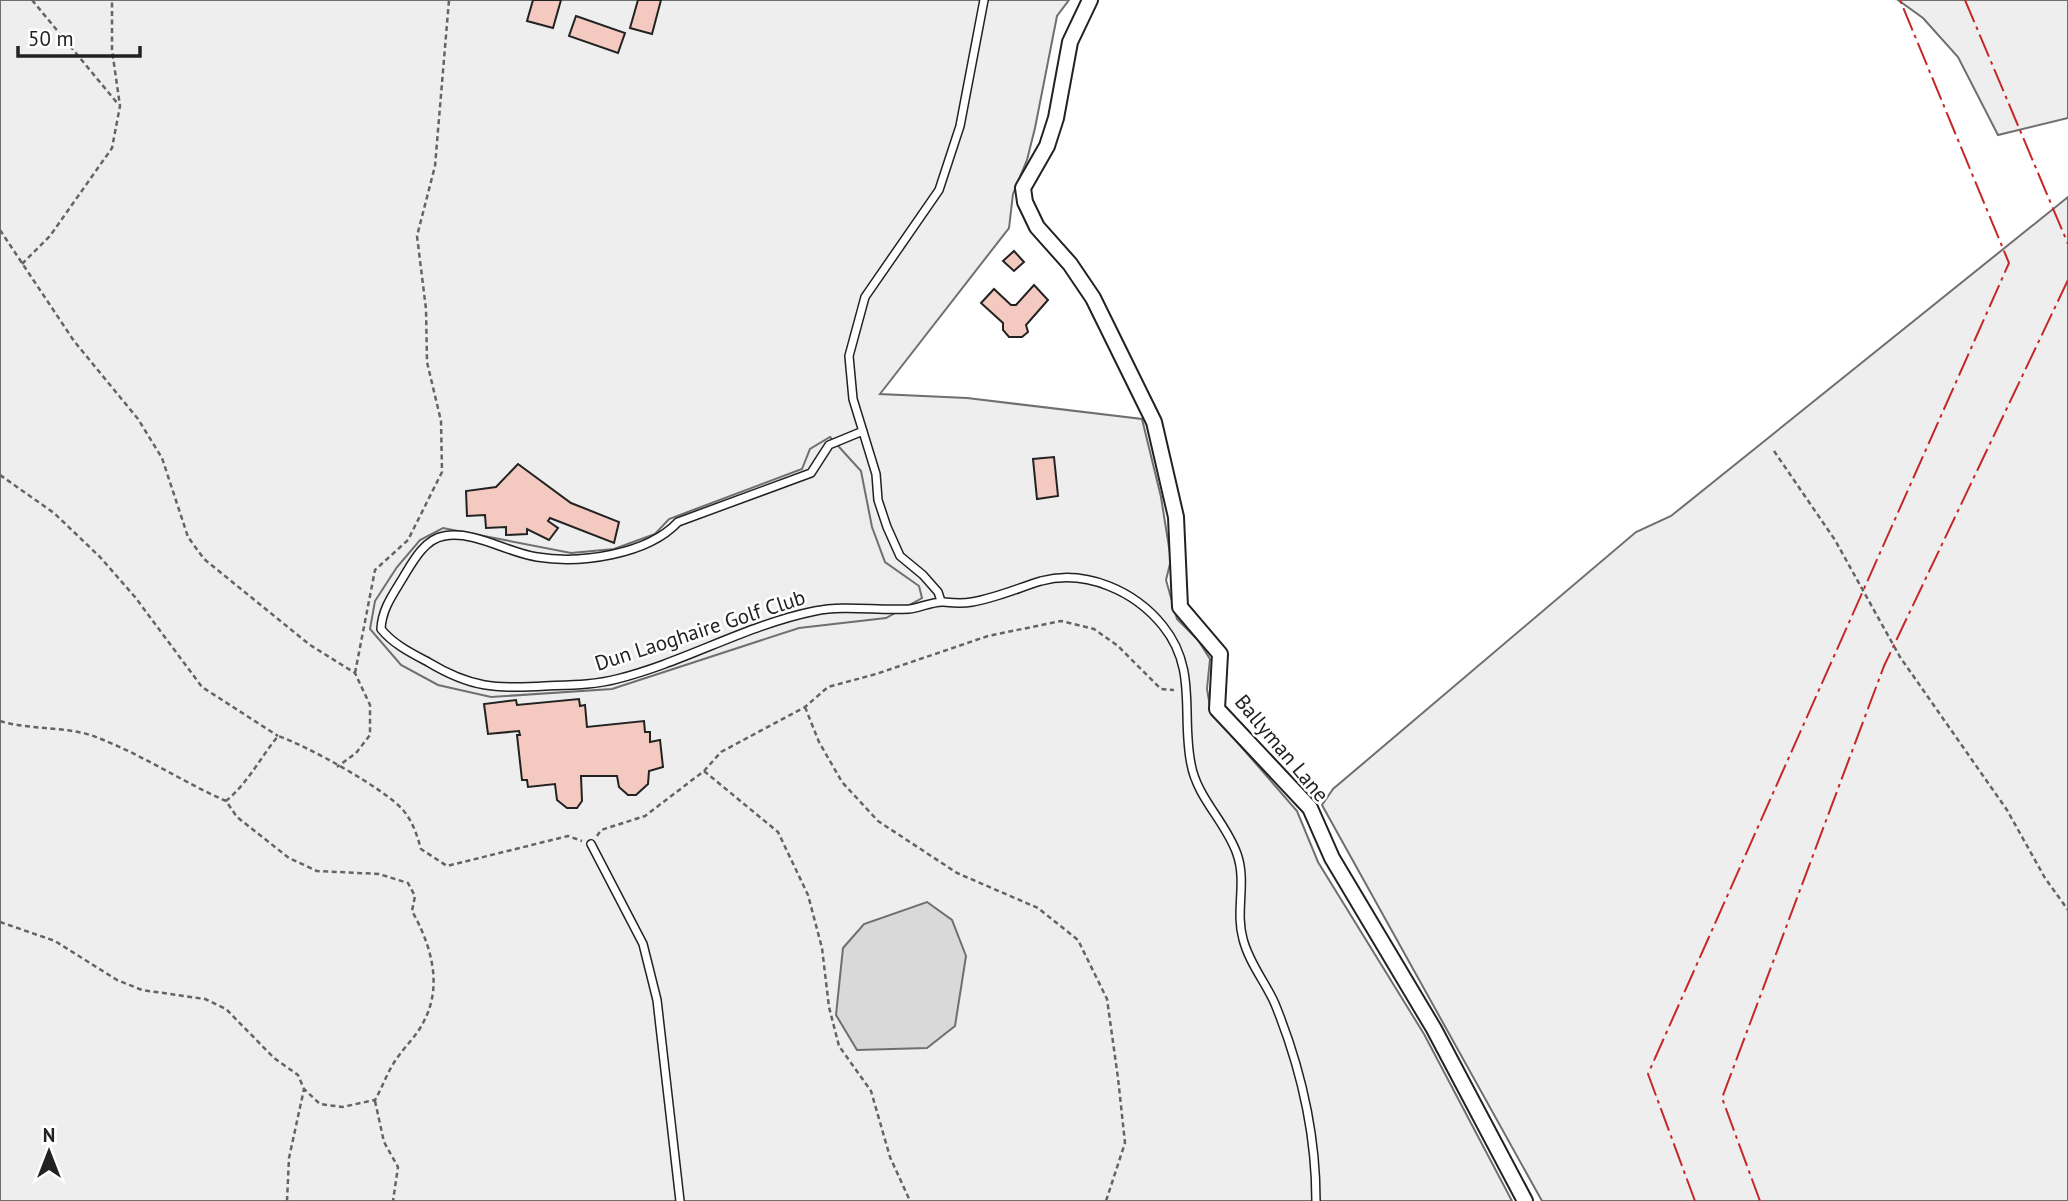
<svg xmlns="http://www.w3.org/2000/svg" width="2068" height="1201" viewBox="0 0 2068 1201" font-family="'PT Sans',sans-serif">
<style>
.green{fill:#eee;stroke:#6f6f6f;stroke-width:2}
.parking{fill:#ededed;stroke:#6f6f6f;stroke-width:2}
.water{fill:#d9d9d9;stroke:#6f6f6f;stroke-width:2}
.building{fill:#f3c9c0;stroke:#222;stroke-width:2}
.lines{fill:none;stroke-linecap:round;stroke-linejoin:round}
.service-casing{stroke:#222;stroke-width:10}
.minor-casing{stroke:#222;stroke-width:18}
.path{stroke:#646464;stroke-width:2.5;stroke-dasharray:5 3.5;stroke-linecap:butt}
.service{stroke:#fff;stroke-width:7}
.minor{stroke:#fff;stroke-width:14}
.power{stroke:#c62828;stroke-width:2;stroke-dasharray:24 5 3.5 5;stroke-linecap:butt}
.labels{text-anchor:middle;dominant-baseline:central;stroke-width:5;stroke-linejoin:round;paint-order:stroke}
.street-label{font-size:21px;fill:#222;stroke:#fff}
</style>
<rect width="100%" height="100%" fill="#fff"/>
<path class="green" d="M0 0H1069L1057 16 1035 128 1027 160 1013 194 1009 228 880 394 967 398 1142 419 1161 497 1171 560 1166 580 1177 619 1198 640 1210 659 1207 689 1211 712 1297 811 1318 862 1424 1034 1512 1201H0Z
M1898 0H2068V118L1998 135 1958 57 1923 18Z
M2068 197V1201H1542L1322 805 1333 789 1636 532 1671 516Z"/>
<path class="parking" d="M830 437 861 471 872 527 885 562 919 586 922 598 886 618 799 628 612 689 491 697 438 685 401 665 370 629 375 601 397 567 420 540 443 528 571 553 614 549 655 534 669 519 802 469 810 449Z"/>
<path class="water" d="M927 902 952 920 966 956 955 1026 927 1048 857 1050 836 1015 843 948 864 924Z"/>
<path class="building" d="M533 0H561L553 28 527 21Z
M638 0H661L652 34 630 28Z
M576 16 625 33 618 53 569 36Z
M1014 251 1024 262 1014 271 1003 261Z
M1034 285 1048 300 1026 325 1028 332 1022 337H1009L1003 330V323L981 303 994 289 1011 305H1016Z
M1054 457 1058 496 1037 499 1033 459Z
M518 464 571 503 619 522 614 543 550 518 548 521 558 528 549 540 527 529V534L506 535V527L486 528 485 515 467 516 466 491 496 487Z
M579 699 580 706 585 705 587 727 644 721 645 732H650V742L660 740 663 767 649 771 648 784 636 795H628L619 787 617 776H581L582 801 577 808H567L557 800 555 784 528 787 527 780H522L517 735H520L519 731 488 734 484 704 516 700 517 705Z"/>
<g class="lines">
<g class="service-casing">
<path id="service" d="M863 431 829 445 811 473 678 522C647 555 580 564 537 557 508 553 474 530 444 536 425 539 413 561 404 576 394 593 382 608 381 629 393 644 411 653 428 662 471 688 496 689 545 686 569 685 594 685 617 679 685 662 746 625 815 611 846 605 877 611 909 609 920 608 933 601 944 602 954 603 961 604 972 602 996 598 1018 588 1041 581 1086 569 1135 591 1163 626 1198 669 1181 715 1191 764 1197 798 1226 822 1237 854 1247 882 1235 911 1243 939 1249 963 1266 983 1275 1004 1301 1068 1316 1132 1316 1201
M941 601 938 592 923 575 900 556 887 527 878 500 876 474 853 399 849 356 865 297 939 190 960 126 984 0
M591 844 643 944 657 1000 680 1201"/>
</g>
<g class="minor-casing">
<path id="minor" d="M1090 0 1070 42 1056 118 1047 146 1023 188 1025 202 1037 227 1070 264 1093 298 1154 422 1176 517 1180 607 1220 654 1217 709 1310 808 1332 858 1434 1029 1525 1201"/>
</g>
<path class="path" d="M32 0 118 104
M0 230 74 341 138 419 162 458 188 537 204 559 310 645 355 673 370 705V735L356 753 337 767
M22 264 50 236 112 148 120 106 112 50V0
M1774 451 1835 540 1900 657 2007 810 2045 878 2068 910
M0 475 54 513 100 557 135 597 202 687 278 736
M355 673 375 570 408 540 442 472 441 421 427 362 426 309 417 236 435 166 449 0
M805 707 819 742 842 782 878 821 957 873 1038 908 1078 940 1107 999 1118 1078 1125 1143 1106 1201
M0 721C33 731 69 725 101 739 144 756 183 782 226 801
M704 771 778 832 808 895 822 948 829 1007 839 1046 871 1091 890 1157 910 1201
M597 836 601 830 645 816 704 771 721 752 805 707 828 687 876 674 988 636 1061 621 1094 629 1118 646 1161 689 1174 690
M0 922 55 941 117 980 142 990 205 999 226 1009 274 1058 298 1075 304 1089 320 1104 342 1107 375 1100C382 1088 387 1073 395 1061 404 1047 417 1036 424 1021 443 985 431 945 412 911L415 896 408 883 379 874 317 871 289 858 237 817 226 801C248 783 260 758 278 736 306 745 385 789 403 810 413 822 417 835 421 849L447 866 568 836 582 841
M375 1101 384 1142 398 1167 393 1201
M287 1201 289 1158 304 1089"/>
<use href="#service" class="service"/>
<use href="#minor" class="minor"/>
<path class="power" d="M1965 0 2068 244
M1695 1201 1648 1074 2009 263 1900 0
M1760 1201 1722 1098 1884 666 2068 280"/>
</g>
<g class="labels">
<g class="street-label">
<text transform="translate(700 630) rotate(-18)">Dun Laoghaire Golf Club</text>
<text transform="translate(1282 748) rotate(50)">Ballyman Lane</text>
</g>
</g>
<g transform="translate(49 1152)" stroke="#ffffff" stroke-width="5" paint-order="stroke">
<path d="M0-5L12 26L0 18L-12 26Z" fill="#222222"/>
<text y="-10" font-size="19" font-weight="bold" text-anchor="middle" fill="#222222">N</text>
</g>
<path d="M18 46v10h122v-10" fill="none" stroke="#222222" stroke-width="3.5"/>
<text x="28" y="46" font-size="21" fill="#222222" stroke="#ffffff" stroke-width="5" paint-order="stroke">50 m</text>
</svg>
